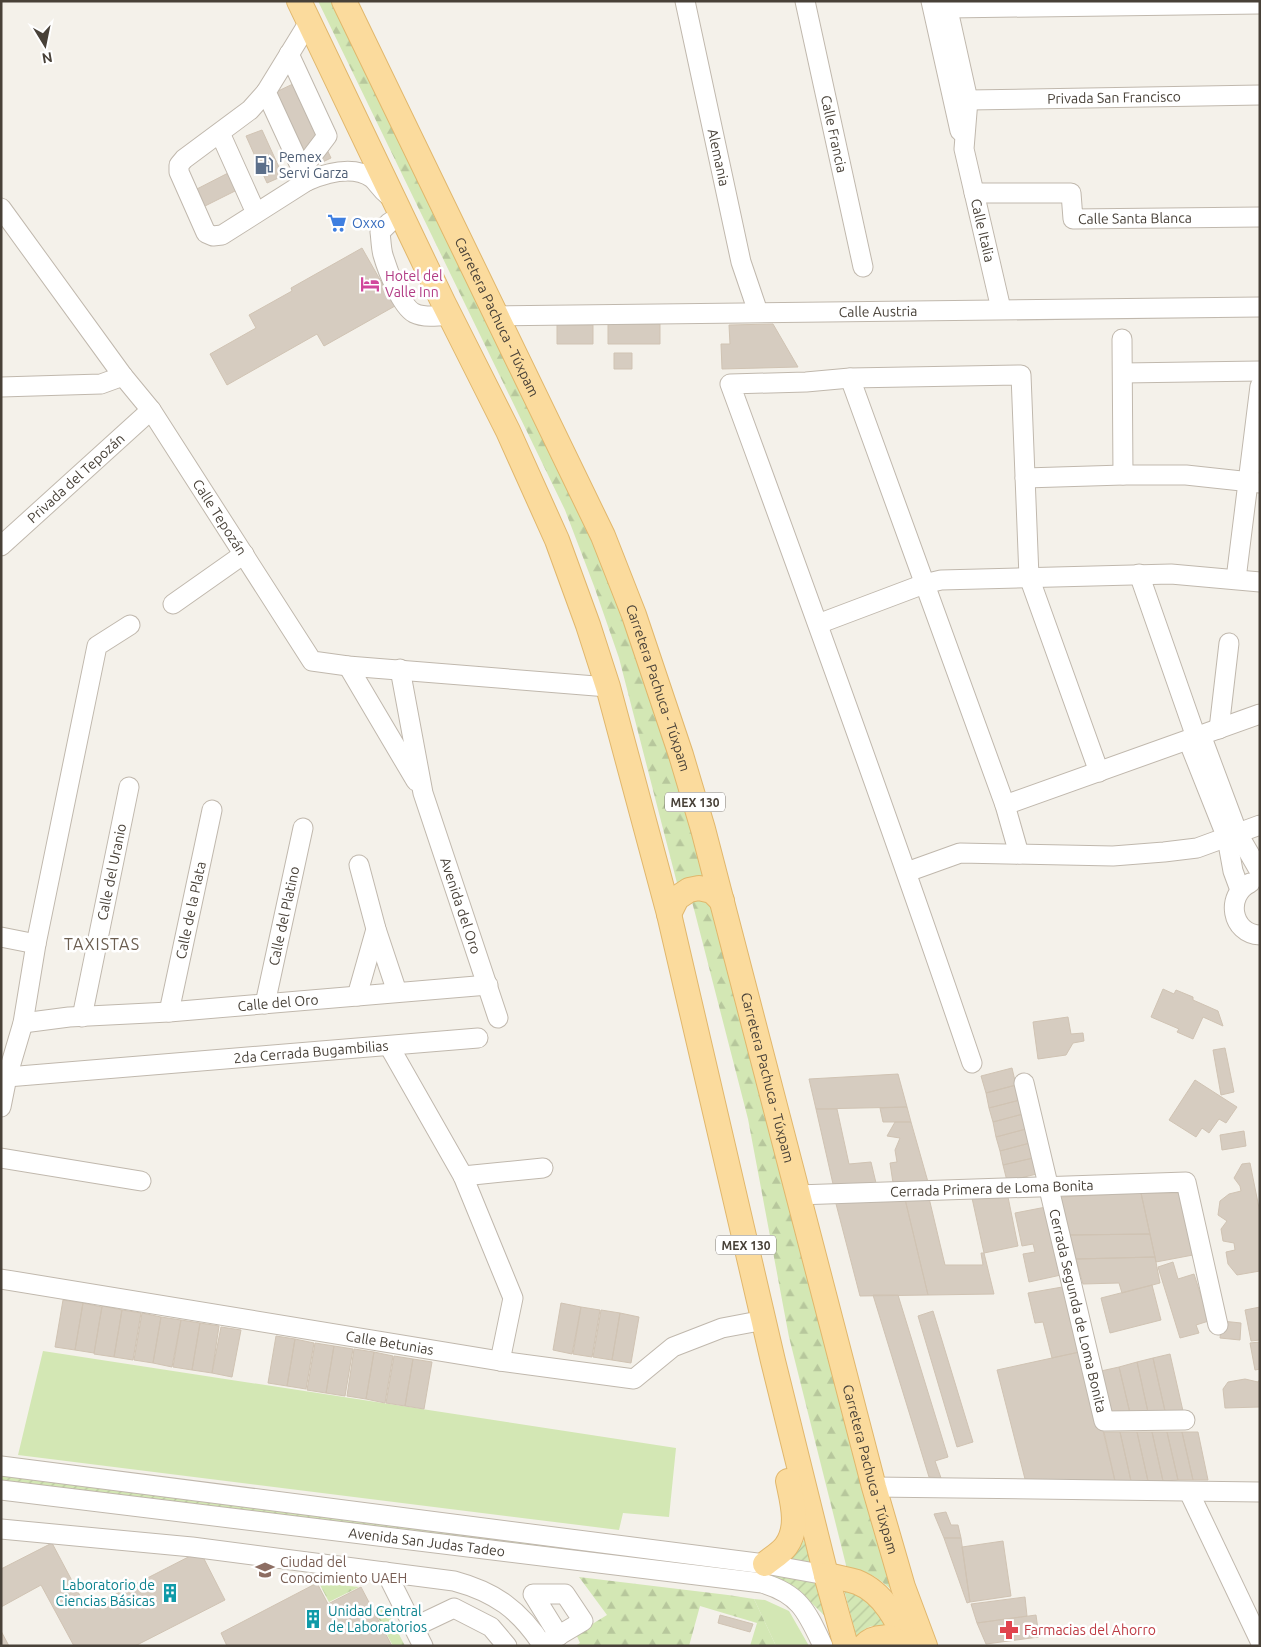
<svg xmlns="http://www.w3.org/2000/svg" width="1261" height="1647" viewBox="0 0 1261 1647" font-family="Ubuntu,sans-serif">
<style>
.grass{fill:#d3e7b4}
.forest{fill:url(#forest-firs)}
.garden{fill:url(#garden-furrows)}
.building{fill:#d6ccc0;stroke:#d0c3b3}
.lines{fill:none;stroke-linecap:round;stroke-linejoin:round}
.minor-casing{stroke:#c0b8ad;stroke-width:21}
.major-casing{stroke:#e1b76c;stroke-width:26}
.minor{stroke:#fff;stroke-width:19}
.major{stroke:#fbdb9d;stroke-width:24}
.labels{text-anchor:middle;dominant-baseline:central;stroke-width:5;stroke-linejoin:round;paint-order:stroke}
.shield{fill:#fff;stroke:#7f7a74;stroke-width:1}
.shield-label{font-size:12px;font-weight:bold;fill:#484138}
.street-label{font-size:14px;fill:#484138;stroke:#fff}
.service-label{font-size:14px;fill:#4e5e75;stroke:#fff;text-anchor:start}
.shop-label{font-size:14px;fill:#366cbe;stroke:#fff;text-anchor:start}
.hotel-label{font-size:14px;fill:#b23c85;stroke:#fff;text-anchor:start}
.education-label{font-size:14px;fill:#785e54;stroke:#fff;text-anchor:start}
.culture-label{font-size:14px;fill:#0d838f;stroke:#fff;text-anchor:end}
.health-label{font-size:14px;fill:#be3a42;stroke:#fff;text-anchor:start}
.quarter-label{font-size:16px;letter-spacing:1px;fill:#6b5e50;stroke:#fff}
</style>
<defs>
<pattern id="forest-firs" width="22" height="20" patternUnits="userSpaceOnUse" patternTransform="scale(1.25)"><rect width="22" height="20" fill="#d3e7b4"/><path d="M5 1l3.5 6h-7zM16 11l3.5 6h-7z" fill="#b7c79c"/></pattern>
<pattern id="garden-furrows" width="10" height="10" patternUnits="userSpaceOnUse" patternTransform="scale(1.25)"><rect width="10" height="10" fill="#d3e7b4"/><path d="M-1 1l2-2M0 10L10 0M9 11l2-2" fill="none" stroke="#b7c79c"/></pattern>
</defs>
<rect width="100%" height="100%" fill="#f4f1ea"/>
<path class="grass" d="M43 1351 676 1448 669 1517 623 1513 619 1530 18 1455Z
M754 1599 765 1600 789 1611 809 1646H776Z"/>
<path class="forest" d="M318 1H338L614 581 712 879 678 887 619 658 594 586 565 510Z
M695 898 709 899 713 911 896 1594C880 1579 869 1570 847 1569L789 1337 748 1119 695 913 692 902Z
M579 1577 728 1595 754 1599 776 1646H750L757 1623 700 1606 689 1646H575L580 1643 576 1634 607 1615Z
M319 1583 359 1587 329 1602Z
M384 1605 405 1646H393L374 1610Z"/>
<path class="garden" d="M1 1476 690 1562 689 1566 1 1481Z
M806 1538 812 1566 777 1561 798 1547Z
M775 1574 818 1582 826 1617 795 1587 774 1579Z
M843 1586 864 1595 889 1627C874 1625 865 1624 857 1639Z"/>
<path class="building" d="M295 83 331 158 312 167 276 92Z
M262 130 283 176 267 183 246 136Z
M234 170 243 187 201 208 193 191Z
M362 248 395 306 324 346 317 334 227 385 210 354 256 328 249 315 292 291 291 288Z
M608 324H660V344H608Z
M773 324 798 367 722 369 721 344H730L729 325Z
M557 325H593V344H557Z
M614 353H632V369H614Z
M1163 989 1174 994 1176 990 1193 997V1000L1218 1011 1223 1026 1203 1017 1193 1039 1177 1032 1179 1029 1151 1017Z
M1068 1017 1071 1034 1083 1033 1084 1041 1073 1043 1066 1055 1038 1059 1033 1022Z
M1225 1048 1234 1092 1221 1095 1213 1050Z
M1012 1068 1016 1085 986 1093 981 1076Z
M898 1074 907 1107 816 1109 809 1079Z
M1195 1080 1237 1107 1226 1123 1219 1119 1209 1133 1202 1128 1196 1137 1169 1120Z
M1016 1085 1020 1100 989 1108 986 1093Z
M1020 1100 1023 1114 993 1122 989 1108Z
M907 1107 911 1122H883L880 1108Z
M816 1109H837L849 1164 871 1162 876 1183 833 1184Z
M1023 1114 1026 1129 996 1137 993 1122Z
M895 1122H911L928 1182 893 1183 890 1163 897 1162 895 1150 900 1138 887 1136Z
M1026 1129 1030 1143 1000 1151 996 1137Z
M1244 1131 1246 1146 1222 1150 1220 1135Z
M1030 1143 1033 1158 1003 1165 1000 1151Z
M1033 1158 1037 1174 1007 1181 1003 1165Z
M1250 1163 1260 1213V1271L1237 1275 1228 1264 1226 1252 1235 1250 1234 1243 1223 1241 1221 1229 1227 1221 1218 1215 1220 1201 1229 1194 1241 1191 1240 1186 1234 1178 1242 1164Z
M1141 1193H1179L1193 1255 1156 1262Z
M1141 1193 1150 1234 1070 1235 1061 1197Z
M1008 1197 1018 1246 984 1253 972 1198Z
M929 1198 945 1265H983L981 1253H984L994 1294 928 1295 905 1199Z
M905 1199 928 1295 860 1296 835 1200Z
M1046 1207 1061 1275 1029 1282 1023 1254 1035 1252 1033 1244 1022 1246 1015 1213Z
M1150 1234 1155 1257 1076 1259 1070 1235Z
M1155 1257 1160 1283 1122 1293 1119 1283 1083 1284 1076 1259Z
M1173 1262 1178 1279 1194 1274 1202 1299 1209 1297 1215 1319 1196 1325 1199 1333 1180 1338 1158 1267Z
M1152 1285 1161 1320 1110 1333 1101 1298Z
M1068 1286 1084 1351 1052 1358 1043 1322 1035 1323 1028 1293Z
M873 1295H898L948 1457 935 1461 941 1478 929 1477Z
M63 1300 83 1303 75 1350 55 1347Z
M83 1303 102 1307 94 1353 75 1350Z
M561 1303 581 1307 572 1354 553 1350Z
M102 1306 122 1310 114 1357 94 1354Z
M581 1307 600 1310 592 1357 573 1354Z
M1260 1307V1340L1251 1341 1245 1310Z
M122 1310 141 1313 133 1360 114 1357Z
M601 1310 620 1313 612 1360 593 1357Z
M933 1311 973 1442 957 1447 918 1316Z
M142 1313 161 1317 153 1363 134 1360Z
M620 1313 639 1317 631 1363 612 1360Z
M161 1317 181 1320 172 1367 153 1363Z
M181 1320 200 1323 192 1370 173 1367Z
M1222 1321 1241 1323 1240 1340 1220 1338Z
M200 1323 219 1326 212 1373 192 1370Z
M221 1327 241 1330 232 1377 212 1373Z
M276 1336 295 1339 287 1386 268 1383Z
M295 1339 314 1343 306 1389 287 1386Z
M1260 1342V1369L1255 1370 1250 1343Z
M315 1343 334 1346 326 1393 307 1390Z
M334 1346 353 1349 345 1396 326 1393Z
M354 1349 374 1352 366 1399 347 1396Z
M1084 1351 1115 1481 1025 1479 997 1370Z
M374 1352 393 1356 385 1403 366 1399Z
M1170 1354 1183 1411H1165L1153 1358Z
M394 1356 413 1359 405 1406 386 1403Z
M1153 1358 1165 1411 1148 1412 1137 1362Z
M413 1359 432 1362 424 1409 405 1406Z
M1137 1362 1148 1412 1130 1413 1119 1367Z
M1119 1367 1130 1413H1111L1101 1371Z
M1245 1379 1258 1382 1260 1379V1407L1225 1408 1223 1389 1228 1382Z
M1104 1432H1120L1131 1481H1115Z
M1120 1432H1137L1148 1481H1131Z
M1137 1432H1152L1163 1481H1148Z
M1152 1432H1167L1178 1480 1163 1481Z
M1167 1432H1182L1193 1480H1178Z
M1182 1432H1198L1208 1480H1193Z
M946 1512 951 1525H958L961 1538H944L934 1514Z
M944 1538H961L970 1602 967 1603Z
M1003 1541 1011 1596 970 1602 962 1547Z
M52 1543 87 1609 200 1551 225 1600 135 1646H74L41 1585 1 1607V1569Z
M317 1583 328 1604 361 1587 392 1646H227L221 1633Z
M1025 1597 1027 1616 977 1623 971 1604Z
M720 1615 753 1624 750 1632 718 1623Z
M1036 1615 1039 1637 986 1644 977 1623Z
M1 1631 9 1646H1Z"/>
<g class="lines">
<g class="minor-casing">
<g id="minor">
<path id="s1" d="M685 1 741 262 758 312"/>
<path id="s2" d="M805 1 863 267"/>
<path d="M931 1 960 131"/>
<path id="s3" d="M946 1 968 100 964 149 1001 309"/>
<path d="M948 8 1260 4"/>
<path d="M309 22 266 92 307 181C326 173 353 165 372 178 378 183 380 189 388 195"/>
<path d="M289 54 327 136 302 169"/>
<path d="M266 92 250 110 184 159 179 165V172L206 233 213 236 222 235 307 181"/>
<path id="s4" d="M968 100 1260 95"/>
<path d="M220 133 256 213"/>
<path id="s5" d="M974 193H1071L1073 219 1260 217"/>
<path id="s6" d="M1 208 123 376 151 410 312 661 348 666 608 687"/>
<path d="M401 215 389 223 380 232C381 239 381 248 383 255 387 269 401 306 414 313 424 318 439 316 449 315"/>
<path id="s7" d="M496 316 1260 307"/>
<path d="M1122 339 1123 475"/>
<path d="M1123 373 1260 371"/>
<path d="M850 378 1005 805 1019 854"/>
<path d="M1 387 101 384 123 376"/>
<path d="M1025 478 1123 475H1186L1260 483"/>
<path id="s8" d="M1 546 151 410"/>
<path d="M1139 574 1196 737"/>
<path d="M1236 579 1260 386"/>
<path d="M173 604 244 554"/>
<path d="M818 624 924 584 941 580 1171 574 1260 582"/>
<path d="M348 666 416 781"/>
<path id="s9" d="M400 669 423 793 498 1018"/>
<path d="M1219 729 1229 643"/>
<path d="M1201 735 1238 834 1260 872"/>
<path d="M1188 740 1227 838 1233 871 1240 890"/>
<path d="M1005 805 1260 714"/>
<path d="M359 865 376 929 397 992"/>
<path d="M907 872 960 853 1113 856 1164 852 1197 848 1260 825"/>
<path d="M1250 883C1225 895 1231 934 1260 935"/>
<path d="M1 937 36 944"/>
<path d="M357 996 376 929"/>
<path id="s10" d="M265 1004 303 828"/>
<path id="s11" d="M169 1012 212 810"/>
<path id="s12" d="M82 1017 129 787"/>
<path id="s13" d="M23 1023 69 1017 169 1012 488 985"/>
<path d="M389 1046 463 1176 513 1298 500 1361"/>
<path d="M972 1063C895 836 813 610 730 384L806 382 850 378 1021 375 1029 577 1099 772"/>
<path id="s14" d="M7 1077 478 1038"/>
<path id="s15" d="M1024 1083 1104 1421 1185 1420"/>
<path d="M1 1107 7 1077 23 1023 36 944 97 646 130 625"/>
<path d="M1 1158 141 1181"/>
<path d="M463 1176 543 1168"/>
<path id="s16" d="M797 1195 1186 1182 1218 1325"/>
<path id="s17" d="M1 1279 500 1361 634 1379 673 1347 722 1328 764 1320"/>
<path d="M1 1466 765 1564 826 1575"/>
<path d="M874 1487 1260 1492"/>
<path id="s18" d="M1 1490 762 1583C800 1594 807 1612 823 1646"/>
<path d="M1189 1492 1260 1641"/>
<path d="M1 1529 192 1547 454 1581C495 1592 520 1610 543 1646"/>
<path d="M386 1572 423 1646"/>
<path d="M414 1627 454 1608 491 1627 507 1646"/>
<path d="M541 1646 583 1621 565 1594H533L559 1636"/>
</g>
</g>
<g class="major-casing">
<g id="major">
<path d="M299 1 443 302 508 431 557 540 588 625 608 687 669 914 773 1361 826 1575 846 1646"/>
<path id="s19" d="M344 1 603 536 634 615 681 755 703 829 874 1487 903 1587 925 1646"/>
<path d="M669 914 677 898 689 890 699 888 712 891 722 901"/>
<path d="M765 1564C772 1558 781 1553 786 1546 800 1527 792 1501 788 1481"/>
<path d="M826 1575C837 1577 847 1579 857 1582 884 1593 898 1621 908 1646"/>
<path d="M864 1646C874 1635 893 1634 902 1646"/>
</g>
</g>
<use href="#minor" class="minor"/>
<use href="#major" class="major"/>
</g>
<defs>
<g id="fuel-bare" transform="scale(1.5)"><path d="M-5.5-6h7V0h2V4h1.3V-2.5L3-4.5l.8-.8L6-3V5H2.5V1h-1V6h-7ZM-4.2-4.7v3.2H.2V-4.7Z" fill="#5c6f8a" stroke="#fff" stroke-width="2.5" paint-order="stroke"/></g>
<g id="supermarket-bare" transform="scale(1.5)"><path d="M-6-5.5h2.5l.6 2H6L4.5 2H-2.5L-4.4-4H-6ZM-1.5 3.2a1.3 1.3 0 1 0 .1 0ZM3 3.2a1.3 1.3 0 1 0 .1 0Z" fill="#3f7fe0" stroke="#fff" stroke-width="2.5" paint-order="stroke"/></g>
<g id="hotel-bare" transform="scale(1.5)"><path d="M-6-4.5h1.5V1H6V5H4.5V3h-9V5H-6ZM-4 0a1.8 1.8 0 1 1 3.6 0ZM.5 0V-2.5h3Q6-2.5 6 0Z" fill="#d1479c" stroke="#fff" stroke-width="2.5" paint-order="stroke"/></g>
<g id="university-bare" transform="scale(1.5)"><path d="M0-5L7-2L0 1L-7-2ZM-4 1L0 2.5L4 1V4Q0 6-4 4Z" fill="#8d6e63" stroke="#fff" stroke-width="2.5" paint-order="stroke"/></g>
<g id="building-bare" transform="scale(1.5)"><path d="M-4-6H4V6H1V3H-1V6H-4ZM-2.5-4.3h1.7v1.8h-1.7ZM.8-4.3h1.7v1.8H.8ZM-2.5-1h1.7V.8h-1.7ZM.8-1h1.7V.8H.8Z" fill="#0f9aa8" stroke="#fff" stroke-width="2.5" paint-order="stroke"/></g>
<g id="pharmacy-bare" transform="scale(1.5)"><path d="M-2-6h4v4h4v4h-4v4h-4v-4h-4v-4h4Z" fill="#e0444e" stroke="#fff" stroke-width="2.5" paint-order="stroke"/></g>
</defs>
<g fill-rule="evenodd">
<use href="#fuel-bare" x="264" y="165"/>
<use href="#supermarket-bare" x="337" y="223"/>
<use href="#hotel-bare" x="370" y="284"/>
<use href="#university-bare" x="265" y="1570"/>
<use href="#building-bare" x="170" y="1593"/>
<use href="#building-bare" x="313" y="1619"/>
<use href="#pharmacy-bare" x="1009" y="1630"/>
</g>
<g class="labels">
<g class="shield">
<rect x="665" y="792.5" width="60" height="19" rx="4"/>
<rect x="716" y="1235.5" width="60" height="19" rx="4"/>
</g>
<g class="shield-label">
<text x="695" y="802">MEX 130</text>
<text x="746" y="1245">MEX 130</text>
</g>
<g class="street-label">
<text stroke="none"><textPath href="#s4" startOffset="146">Privada San Francisco</textPath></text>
<text stroke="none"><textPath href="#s2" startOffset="136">Calle Francia</textPath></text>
<text stroke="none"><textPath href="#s1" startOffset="160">Alemania</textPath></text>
<text stroke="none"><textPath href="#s5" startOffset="185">Calle Santa Blanca</textPath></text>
<text stroke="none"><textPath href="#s3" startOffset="234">Calle Italia</textPath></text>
<text stroke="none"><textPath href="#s7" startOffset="382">Calle Austria</textPath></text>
<text stroke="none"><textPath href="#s19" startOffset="351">Carretera Pachuca - Túxpam</textPath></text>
<text stroke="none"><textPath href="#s8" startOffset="101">Privada del Tepozán</textPath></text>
<text stroke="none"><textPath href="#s6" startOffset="379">Calle Tepozán</textPath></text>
<text stroke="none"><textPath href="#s19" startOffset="756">Carretera Pachuca - Túxpam</textPath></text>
<text stroke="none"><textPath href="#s12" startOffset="148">Calle del Uranio</textPath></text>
<text stroke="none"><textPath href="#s9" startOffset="245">Avenida del Oro</textPath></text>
<text stroke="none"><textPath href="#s11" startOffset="104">Calle de la Plata</textPath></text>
<text stroke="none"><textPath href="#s10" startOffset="90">Calle del Platino</textPath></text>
<text stroke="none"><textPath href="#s13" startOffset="256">Calle del Oro</textPath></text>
<text stroke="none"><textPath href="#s14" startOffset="305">2da Cerrada Bugambilias</textPath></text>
<text stroke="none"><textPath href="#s19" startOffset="1161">Carretera Pachuca - Túxpam</textPath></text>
<text stroke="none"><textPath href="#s16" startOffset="195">Cerrada Primera de Loma Bonita</textPath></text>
<text stroke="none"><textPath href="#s15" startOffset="234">Cerrada Segunda de Loma Bonita</textPath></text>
<text stroke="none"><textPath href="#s17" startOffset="394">Calle Betunias</textPath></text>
<text stroke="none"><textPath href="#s19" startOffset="1566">Carretera Pachuca - Túxpam</textPath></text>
<text stroke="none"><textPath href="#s18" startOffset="429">Avenida San Judas Tadeo</textPath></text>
</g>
<g class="service-label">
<text x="279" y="157">Pemex<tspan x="279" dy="16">Servi Garza</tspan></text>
</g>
<g class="shop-label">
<text x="352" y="223">Oxxo</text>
</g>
<g class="hotel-label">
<text x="385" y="276">Hotel del<tspan x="385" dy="16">Valle Inn</tspan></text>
</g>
<g class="education-label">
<text x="280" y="1562">Ciudad del<tspan x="280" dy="16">Conocimiento UAEH</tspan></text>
</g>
<g class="culture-label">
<text x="155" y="1585">Laboratorio de<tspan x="155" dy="16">Ciencias Básicas</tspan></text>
<text x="328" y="1611" text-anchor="start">Unidad Central<tspan x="328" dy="16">de Laboratorios</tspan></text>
</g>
<g class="health-label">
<text x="1024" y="1630">Farmacias del Ahorro</text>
</g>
<g class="quarter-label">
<text x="102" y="944">TAXISTAS</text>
</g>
</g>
<rect width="1261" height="1647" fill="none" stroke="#484138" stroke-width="5"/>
<g transform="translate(45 45) rotate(170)" stroke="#ffffff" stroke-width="4" paint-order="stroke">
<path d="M0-4L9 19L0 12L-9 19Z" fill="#484138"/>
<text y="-8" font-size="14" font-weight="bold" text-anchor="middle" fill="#484138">N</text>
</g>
</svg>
